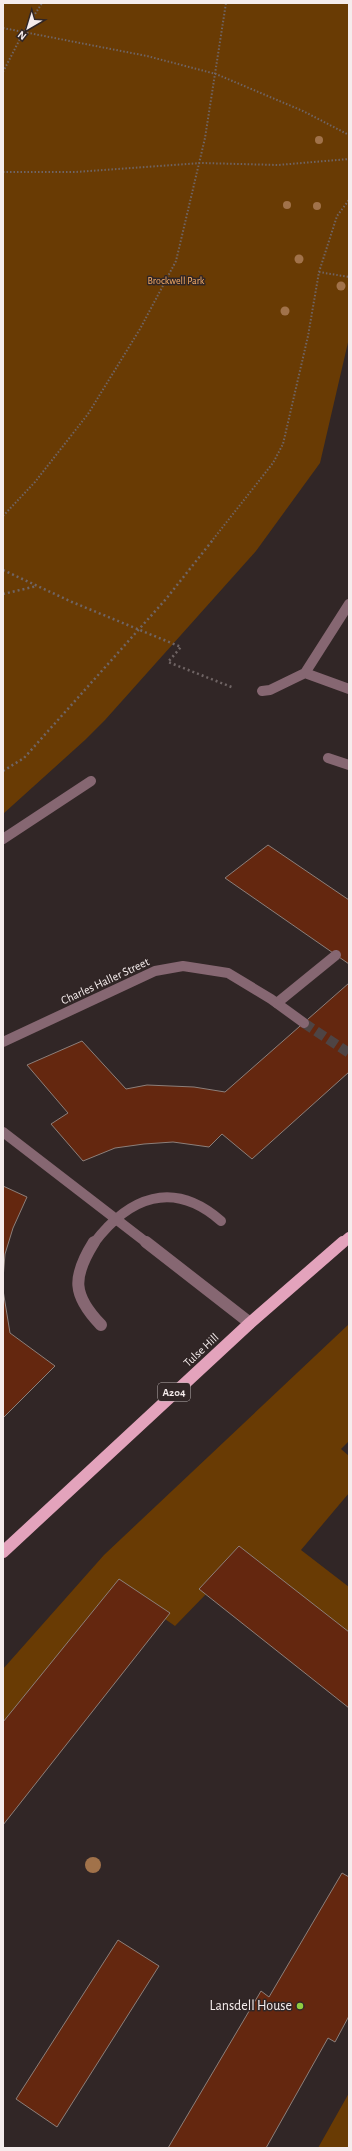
<svg xmlns="http://www.w3.org/2000/svg" width="352" height="2151" viewBox="0 0 352 2151" font-family="'Alegreya Sans',sans-serif">
<style>
.green{fill:#693b04}
.building{fill:#64270f;stroke:#8c7f7a}
.lines{fill:none;stroke-linecap:round;stroke-linejoin:round}
.minor-tunnel{stroke:#4e4444;stroke-width:10;stroke-dasharray:10 4.5;stroke-linecap:butt}
.path-far1{stroke:#6f6464;stroke-width:2;stroke-dasharray:1.5 2;stroke-linecap:butt}
.path{stroke:#6f6464;stroke-width:2.5;stroke-dasharray:2 3;stroke-linecap:butt}
.service{stroke:#866772;stroke-width:10}
.minor-far1{stroke:#866772;stroke-width:10}
.minor{stroke:#866772;stroke-width:12}
.primary-far1{stroke:#e3a3bc;stroke-width:10}
.primary{stroke:#e3a3bc;stroke-width:12}
.tree{fill:#a1724a}
.poi-dot{fill:#8fcd42;stroke:#312626;stroke-width:1.5}
.labels{text-anchor:middle;dominant-baseline:central;stroke-width:3;stroke-linejoin:round;paint-order:stroke}
.far-park-label{font-size:10px;fill:#fcb068;stroke:#312626}
.shield{fill:#312626;stroke:#bab1b1;stroke-width:1}
.shield-label{font-size:11px;font-weight:bold;fill:#f5ecec}
.street-label{font-size:12px;fill:#f5ecec;stroke:#312626}
.near-poi-label{font-size:14px;fill:#f5ecec;stroke:#312626;text-anchor:end}
</style>
<rect width="100%" height="100%" fill="#312626"/>
<path class="green" d="M3 3H349V338L320 463 256 551 105 720 85 740 3 814Z
M349 1324V1441L341 1449 349 1456V1493L301 1550 349 1587V1637L242 1557 175 1626 122 1589 3 1737V1669L104 1555Z
M349 2093V2148H318Z"/>
<path class="building" d="M268 845 349 900V964L225 878Z
M349 983V1072L252 1159 222 1134 209 1147 173 1142 144 1144 115 1148 83 1161 51 1124 68 1113 27 1065 82 1041 126 1089 147 1085 194 1087 225 1092Z
M3 1186 27 1197 13 1228 5 1254 3 1279Z
M3 1290 10 1333 55 1366 3 1418Z
M239 1546 349 1632V1708L199 1589Z
M119 1579 170 1613 3 1825V1722Z
M342 1873 349 1877V2016L335 2042 328 2038 266 2148H168L261 1991 269 1997Z
M118 1940 159 1966 57 2127 16 2099Z"/>
<g class="lines">
<path class="minor-tunnel" d="M304 1023 349 1053"/>
<path class="path-far1" d="M3 28 147 56 216 74 303 111 349 135
M3 72 23 33 42 3
M3 172H76L201 163 278 165 349 159
M319 272 349 277
M3 516 35 482 88 414 140 329 176 261 205 138 226 3
M211 542 273 463 283 444 308 336 319 272 337 216 349 200"/>
<path class="path" d="M3 570 72 602 181 647 168 662 234 688
M3 594 37 586
M3 771 24 758 166 599 212 541"/>
<path class="service" d="M328 758 349 765
M277 1003 336 955"/>
<path class="minor-far1" d="M305 673 349 604
M262 691 270 690 305 673 349 689
M3 839 91 781
M3 1042 155 971 183 966 228 973 271 999 304 1023
M3 1132 147 1243
M94 1243C129 1197 173 1179 221 1221"/>
<path class="minor" d="M94 1242C72 1277 72 1295 101 1325
M146 1242 250 1323"/>
<path class="primary-far1" d="M342 1243 349 1237"/>
<path class="primary" d="M3 1552 250 1323 343 1242"/>
</g>
<g class="tree">
<circle cx="319" cy="140" r="4"/>
<circle cx="287" cy="205" r="4"/>
<circle cx="317" cy="206" r="4"/>
<circle cx="299" cy="259" r="4.5"/>
<circle cx="341" cy="286" r="4.5"/>
<circle cx="285" cy="311" r="4.5"/>
<circle cx="93" cy="1865" r="8"/>
</g>
<circle class="poi-dot" cx="300" cy="2006" r="4"/>
<g class="labels">
<g class="far-park-label">
<text x="176" y="281">Brockwell Park</text>
</g>
<rect class="shield" x="158" y="1383" width="32" height="18" rx="3"/>
<g class="shield-label">
<text x="174" y="1392">A204</text>
</g>
<g class="street-label">
<text transform="translate(105 981) rotate(-25)">Charles Haller Street</text>
<text transform="translate(201 1350) rotate(-43)">Tulse Hill</text>
</g>
<g class="near-poi-label">
<text x="292" y="2006">Lansdell House</text>
</g>
</g>
<rect width="352" height="2151" fill="none" stroke="#f5ecec" stroke-width="8"/>
<g transform="translate(28 28) rotate(218)" stroke="#312626" stroke-width="3" paint-order="stroke">
<path d="M0-3L7 15L0 10L-7 15Z" fill="#f5ecec"/>
<text y="-6" font-size="11" font-weight="bold" text-anchor="middle" fill="#f5ecec">N</text>
</g>
</svg>
